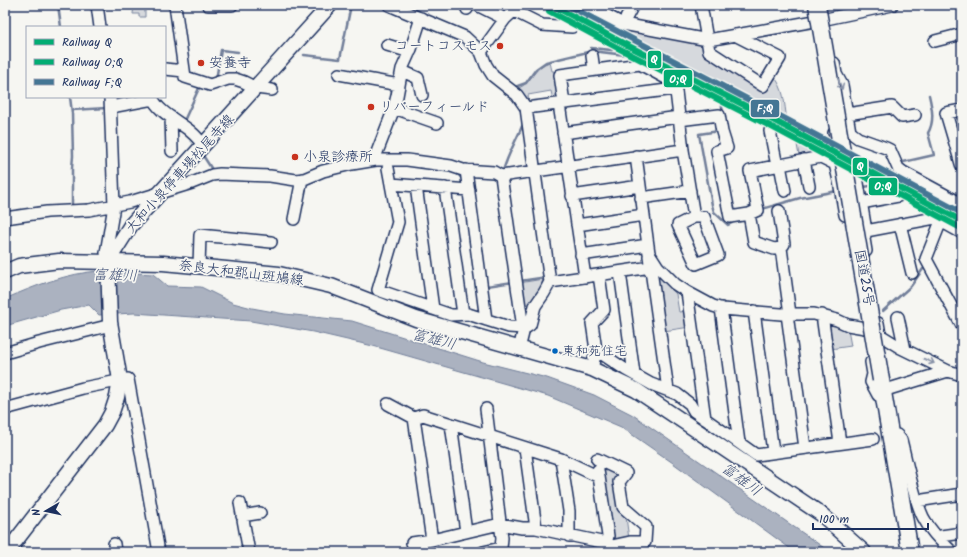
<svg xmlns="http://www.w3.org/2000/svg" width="967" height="557" viewBox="0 0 967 557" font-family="Kalam,'Klee One',sans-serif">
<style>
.green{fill:#d6d9dd;stroke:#78849e}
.water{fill:#abb2c0;stroke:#717e99}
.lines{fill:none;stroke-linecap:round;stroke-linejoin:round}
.stream{stroke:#717e99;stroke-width:2.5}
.minor-casing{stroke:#1b2f5e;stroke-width:14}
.major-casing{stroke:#1b2f5e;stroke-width:17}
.highway-casing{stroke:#1b2f5e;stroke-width:19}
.minor{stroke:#f6f6f2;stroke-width:11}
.major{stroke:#f6f6f2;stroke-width:14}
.highway{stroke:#f6f6f2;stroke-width:16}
.highway-bridge-casing{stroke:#1b2f5e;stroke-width:19;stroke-linecap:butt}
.highway-bridge{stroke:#f6f6f2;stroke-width:16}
.rail-1-casing{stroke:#f6f6f2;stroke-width:9}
.rail-2-casing{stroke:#f6f6f2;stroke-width:9}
.rail-3-casing{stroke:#f6f6f2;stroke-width:9}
.rail-1{stroke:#02ad73;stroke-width:6}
.rail-2{stroke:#02ad73;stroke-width:6}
.rail-3{stroke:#447694;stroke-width:6}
.oneway{stroke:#8892a8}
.poi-dot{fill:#c8321e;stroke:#f6f6f2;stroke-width:1.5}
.bus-dot{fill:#0065bd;stroke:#f6f6f2;stroke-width:1.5}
.labels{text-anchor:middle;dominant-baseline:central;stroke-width:3.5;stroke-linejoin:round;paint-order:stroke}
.bus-label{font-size:13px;fill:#1b2f5e;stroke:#f6f6f2;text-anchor:start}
.poi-label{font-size:14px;fill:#1b2f5e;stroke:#f6f6f2;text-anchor:start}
.street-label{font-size:14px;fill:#1b2f5e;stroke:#f6f6f2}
.water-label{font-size:15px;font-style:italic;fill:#46567b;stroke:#f6f6f2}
.line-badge{stroke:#f6f6f2;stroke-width:1.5}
.badge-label{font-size:11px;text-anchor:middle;font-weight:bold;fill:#fff}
</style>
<rect width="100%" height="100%" fill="#f6f6f2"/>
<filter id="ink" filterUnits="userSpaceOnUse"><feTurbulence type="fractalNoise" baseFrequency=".025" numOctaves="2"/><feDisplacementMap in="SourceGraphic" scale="8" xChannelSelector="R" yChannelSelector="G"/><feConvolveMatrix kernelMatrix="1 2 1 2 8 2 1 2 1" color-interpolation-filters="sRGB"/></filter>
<g filter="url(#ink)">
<path class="green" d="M134 5H145V17H139V14H133Z
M632 29 706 44 763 89 773 75C785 89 784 103 787 120L628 36Z
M550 62 552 71H554L557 94 553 100 551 91 528 95 529 103 524 99 519 88C533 82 534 66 550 62Z
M796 139 818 152 799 156Z
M658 275 676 294 679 312 687 311 690 327 664 331 657 276Z
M543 279 540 290 527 317 519 283Z
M828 324 835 325 848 330 851 346 830 349Z
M605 466 620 473 629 539 616 542 611 538 601 470Z"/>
<path class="water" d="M99 271 153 274 167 286 201 287 233 303 252 308 285 314 352 321 483 362 547 378 594 395 633 415 830 552H795L673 463 621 427 548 396 373 346 313 332 251 321 134 313 99 315 89 305 61 310 5 326V299C34 286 68 273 99 271Z"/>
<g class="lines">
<path class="stream" d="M58 5 61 27
M591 48 612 50 616 43
M304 55 340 59 351 5
M676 78 721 101 723 113
M216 80 221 50 238 52
M512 88 526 83 536 69 546 62 592 51 625 55 629 53 641 59
M70 97 72 113 73 156 72 168V208
M72 110 107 108
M183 123 200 86
M719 131 699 134 712 205 714 212 728 225 732 223
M202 154 213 171
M899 163 934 155 928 133C935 121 932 108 929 95
M502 170 503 171C508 154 517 139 523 124
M456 172 463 180
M864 187 870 186 875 182
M762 209 800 198 837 191
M520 281 547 277
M485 285 487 286 513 282
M674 290 684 296
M883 311 911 286 923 269"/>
<g class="minor-casing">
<path id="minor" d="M97 5 100 27
M175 5 185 77 210 85 228 79H235L244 82 256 88 272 90
M208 5H232
M389 5 465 37 481 52 486 65 493 76 517 95 526 108 550 282 544 293 535 306 530 325 524 329 519 349
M477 5 505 19
M587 5 623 24 708 40 826 19 892 5
M701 5 709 51 763 86 780 58 735 35
M467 9 469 5
M514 11 542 25 572 27
M623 24 633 5
M935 41 962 34
M387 45 410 52
M481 52 505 19 520 5
M592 56 594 70
M834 63 836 74 842 85 850 132 836 134 834 133
M165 69 184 71
M402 71 418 78 422 95
M339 74 399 85
M152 97C158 112 178 121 190 131 195 135 199 140 204 145
M564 103 560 75 640 64 675 83 683 150 694 217
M559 104 585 277
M111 107 153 99
M394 108 437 123
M526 108 675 89
M962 110 946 113 962 167
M847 114 892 107 902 117 915 115
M171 117 172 151
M679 120 719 115 722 132 727 148 717 151 730 217 749 214 758 210 750 171 821 157 835 164 839 181
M770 131 777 166
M850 132 858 138 886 148 890 150 898 168 903 172 962 204
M563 133 679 117
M636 156 649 253 658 267 675 284 687 292 713 306 723 309 781 314H814L837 320 848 325 865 328
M374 160 393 111 397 96 402 69 411 49 421 18
M804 160 809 186
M780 165 785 191
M388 168 398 222 378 290 451 315 468 314 509 327 523 328 524 329
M466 170 486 320
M501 176 523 328
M391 184 469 190
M416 186 433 309
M445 188 463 314
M572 196 640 186
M641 198 690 191
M861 203 898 196
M779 211 784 244 781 248
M749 214 754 242 774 249 781 248 790 314
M845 215 839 181 857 177 866 231 864 239 866 251
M694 217H704L718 255 696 264 678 225Z
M5 218 47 212 89 210 130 202 192 183 212 175 220 174 270 176 296 180 304 179 323 171 352 164 376 160H407L451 166 463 170 494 172 501 176 683 150
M294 219 302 179
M941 221 926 259 962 326
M900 224 912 273
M577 225 644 215
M866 231 935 218 962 233
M581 255 648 245
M649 256 668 390
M108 261 106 253 114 206 110 97
M199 266 200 235 271 242
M620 272 634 374
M550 282 651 267
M687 292 705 419
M721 308 739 443
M754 311 773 452
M787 314 805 448
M822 315 840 443
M898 317 905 350
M878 323 880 335 901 348 948 371
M596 350 626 370 651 384 677 394 690 404 694 411 756 455 873 439
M5 353 39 343 111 325
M871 362 873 374 871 382 878 395 883 394 889 389 948 371 962 375
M592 369 596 350 592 323 604 310 599 275
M388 404 414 418
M5 409 83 388 128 379 159 552
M414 418 423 415 561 459 599 477
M414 418 432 540
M451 424 466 532
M890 436 897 435 901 440C907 463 913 496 923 517 930 531 941 541 952 552
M525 448 536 528
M561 459 569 511V536
M597 459 626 473 619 482 623 507 646 527 645 542H630L607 547
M598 470 608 536 606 543 607 549
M917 501 962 494
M240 503 249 552
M242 516 260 513
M941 536 962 533
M412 543 432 540 500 524 522 528H536L606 543
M114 544 115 552
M483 552 501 548 502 538 486 409"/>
</g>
<g class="major-casing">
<path id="major" d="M5 272 19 266 59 261 163 263 279 274 331 286 416 319 592 369 636 390 687 424 821 514 864 552
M7 552 105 425 112 412 117 397 120 380 110 322 108 261 131 225 330 5"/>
</g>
<g class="highway-casing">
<path id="highway" d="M881 380 910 552"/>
</g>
<use href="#minor" class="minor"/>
<use href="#major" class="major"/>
<use href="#highway" class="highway"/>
<g class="highway-bridge-casing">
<path id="highway-bridge" d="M817 5 881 380"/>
</g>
<use href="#highway-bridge" class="highway-bridge"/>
<g class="rail-1-casing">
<path id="rail-1" d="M552 5 619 41 773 120 962 221"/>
</g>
<g class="rail-2-casing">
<path id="rail-2" d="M549 11 616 47 770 126 959 227"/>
</g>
<g class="rail-3-casing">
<path id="rail-3" d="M567 5 776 114 962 213"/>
</g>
<use href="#rail-1" class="rail-1"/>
<use href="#rail-2" class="rail-2"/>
<use href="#rail-3" class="rail-3"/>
</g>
<defs><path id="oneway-shaft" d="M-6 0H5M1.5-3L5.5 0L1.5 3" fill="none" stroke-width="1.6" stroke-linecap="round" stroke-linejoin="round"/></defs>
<g class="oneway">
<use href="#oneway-shaft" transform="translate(840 84) rotate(68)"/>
<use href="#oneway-shaft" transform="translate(929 361) rotate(25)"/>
</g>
</g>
<g class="poi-dot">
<circle cx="500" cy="46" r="4"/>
<circle cx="201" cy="63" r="4"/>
<circle cx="371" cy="107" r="4"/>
<circle cx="295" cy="157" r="4"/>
</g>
<circle class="bus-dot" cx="555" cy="351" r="3.5"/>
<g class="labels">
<g class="bus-label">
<text x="562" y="351">東和苑住宅</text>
</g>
<g class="poi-label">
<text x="492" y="46" text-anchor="end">コートコスモス</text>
<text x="209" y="63">安養寺</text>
<text x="379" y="107">リバーフィールド</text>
<text x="303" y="157">小泉診療所</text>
</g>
<g class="street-label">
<text transform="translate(180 174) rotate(-48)">大和小泉停車場松尾寺線</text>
<text transform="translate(241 273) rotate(7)">奈良大和郡山斑鳩線</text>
<text transform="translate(864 278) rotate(80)">国道25号</text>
</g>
<g class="water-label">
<text transform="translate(115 276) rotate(1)">富雄川</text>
<text transform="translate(434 340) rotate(14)">富雄川</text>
<text transform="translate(741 480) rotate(36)">富雄川</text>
</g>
</g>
<g class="line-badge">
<rect x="647" y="50" width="15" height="19" rx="4" fill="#02ad73"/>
<rect x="663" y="69" width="30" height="19" rx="4" fill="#02ad73"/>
<rect x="750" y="99" width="30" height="19" rx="4" fill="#447694"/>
<rect x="852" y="157" width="16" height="19" rx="4" fill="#02ad73"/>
<rect x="868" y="177" width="30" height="19" rx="4" fill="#02ad73"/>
</g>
<g class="badge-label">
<text x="654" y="63">Q</text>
<text x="678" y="83">O;Q</text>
<text x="765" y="112">F;Q</text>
<text x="860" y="170">Q</text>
<text x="883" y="190">O;Q</text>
</g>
<rect width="967" height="557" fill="none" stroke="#f6f6f2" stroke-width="20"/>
<rect x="10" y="10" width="947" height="537" fill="none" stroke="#1b2f5e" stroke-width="1.5" filter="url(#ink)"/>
<rect x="26" y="26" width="140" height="72" fill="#f6f6f2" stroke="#9ea6b7"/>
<rect x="34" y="39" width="20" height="6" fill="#02ad73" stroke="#9ea6b7"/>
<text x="62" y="46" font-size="12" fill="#1b2f5e">Railway Q</text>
<rect x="34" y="59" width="20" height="6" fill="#02ad73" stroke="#9ea6b7"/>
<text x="62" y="66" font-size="12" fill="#1b2f5e">Railway O;Q</text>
<rect x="34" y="79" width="20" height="6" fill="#447694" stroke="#9ea6b7"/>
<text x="62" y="86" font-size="12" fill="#1b2f5e">Railway F;Q</text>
<g transform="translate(46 511) rotate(261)" stroke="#f6f6f2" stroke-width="3" paint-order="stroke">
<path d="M0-3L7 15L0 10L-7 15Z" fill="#1b2f5e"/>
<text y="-6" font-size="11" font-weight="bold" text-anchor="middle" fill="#1b2f5e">N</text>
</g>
<path d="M813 523v6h115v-6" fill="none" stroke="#1b2f5e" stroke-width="2"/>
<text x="819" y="523" font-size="12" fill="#1b2f5e" stroke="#f6f6f2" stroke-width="3" paint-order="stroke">100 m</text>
</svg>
